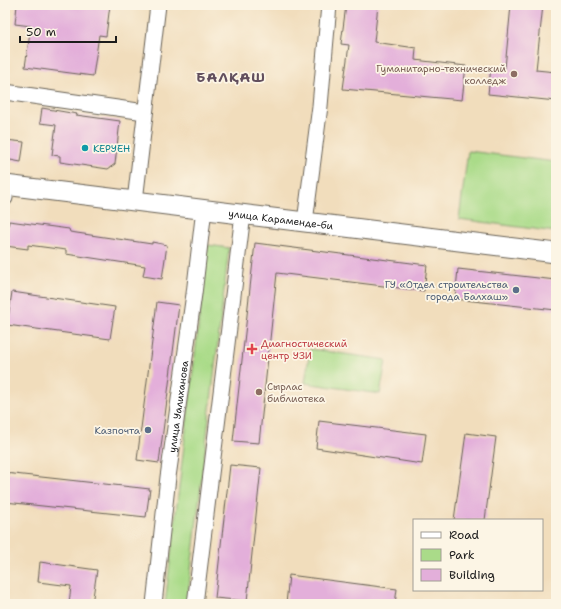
<svg xmlns="http://www.w3.org/2000/svg" width="561" height="609" viewBox="0 0 561 609" font-family="'Shantell Sans',sans-serif">
<style>
.green{fill:#aadb89;stroke:#637c52}
.building{fill:#e3afda}
.lines{fill:none;stroke-linecap:round;stroke-linejoin:round}
.minor-casing{stroke:#676054;stroke-width:17}
.major-casing{stroke:#676054;stroke-width:21}
.minor{stroke:#fff;stroke-width:15}
.major{stroke:#fff;stroke-width:19}
.education-dot{fill:#8d6e63;stroke:#fcf5e5;stroke-width:1.5}
.culture-dot{fill:#0f9aa8;stroke:#fcf5e5;stroke-width:1.5}
.service-dot{fill:#5c6f8a;stroke:#fcf5e5;stroke-width:1.5}
.health-dot{fill:#e0444e;stroke:#fcf5e5;stroke-width:1.5}
.labels{text-anchor:middle;dominant-baseline:central;stroke-width:3.5;stroke-linejoin:round;paint-order:stroke}
.education-label{font-size:10px;fill:#785e54;stroke:#fcf5e5;text-anchor:end}
.culture-label{font-size:10px;fill:#0d838f;stroke:#fcf5e5;text-anchor:start}
.street-label{font-size:10px;fill:#1c1c1c;stroke:#fcf5e5}
.service-label{font-size:10px;fill:#4e5e75;stroke:#fcf5e5;text-anchor:end}
.health-label{font-size:10px;fill:#be3a42;stroke:#fcf5e5;text-anchor:start}
.district-label{font-size:14px;font-weight:bold;letter-spacing:1px;fill:#624f5e;stroke:#fcf5e5}
</style>
<rect width="100%" height="100%" fill="#fcf5e5"/>
<filter id="ink" filterUnits="userSpaceOnUse"><feTurbulence type="fractalNoise" baseFrequency=".025" numOctaves="2"/><feDisplacementMap in="SourceGraphic" scale="8" xChannelSelector="R" yChannelSelector="G"/><feConvolveMatrix kernelMatrix="1 2 1 2 8 2 1 2 1" color-interpolation-filters="sRGB"/></filter>
<filter id="wash" filterUnits="userSpaceOnUse"><feTurbulence type="fractalNoise" baseFrequency=".012" numOctaves="4" result="noise"/><feDisplacementMap in="SourceGraphic" scale="16" xChannelSelector="R" yChannelSelector="G"/><feGaussianBlur stdDeviation="0.9" result="paint"/><feColorMatrix in="noise" values="0 0 0 0 0 0 0 0 0 0 0 0 0 0 0 0 0 1.4 0 .05"/><feComposite in="paint" operator="in"/></filter>
<g filter="url(#wash)">
<rect width="100%" height="100%" fill="#f1ddbc"/>
<path class="green" d="M468 151 556 162V232L459 219Z
M208 245 229 248 187 604H165Z
M310 349 386 360 380 394 305 383Z"/>
<g id="blocks">
<path class="building" d="M17 5H110L106 36 99 35 93 76 25 67 31 26 15 24Z
M346 5H378L374 42 416 48 415 60 466 66 462 100 343 89 349 45 341 44Z
M511 5H543L536 70 556 72V101L488 94 491 67 505 68Z
M42 108 77 114 76 115 120 121 115 164 108 169 60 162V156L52 155 56 125 40 123Z
M5 140 24 142 21 162 5 159Z
M9 221 69 229 70 232 152 244V242L167 245 162 279 143 276 145 266 66 254V250L28 245V249L5 246Z
M255 243 427 265 424 291 277 273 259 443 233 441Z
M458 269 556 280V310L455 299Z
M12 292 115 307 110 339 7 325Z
M157 302 179 305 159 463 137 460Z
M319 421 426 434 422 464 316 448Z
M466 433 496 437 485 520H454Z
M230 465 261 468 247 601 215 598Z
M5 473 150 489 146 517 5 502Z
M40 562 97 570 92 604H69L71 586 38 582Z
M289 575 397 589 395 604H286Z"/>
</g>
</g>
<g filter="url(#ink)">
<use href="#blocks" fill-opacity="0" stroke="#676054" stroke-width="1"/>
<g class="lines">
<g class="minor-casing">
<g id="minor">
<path d="M5 92 145 112"/>
<path d="M5 198 6 185"/>
<path d="M135 201 158 5"/>
<path d="M305 222 320 106 329 5"/>
<path id="s1" d="M154 604 168 477 194 294 204 209"/>
<path d="M195 604 243 214"/>
</g>
</g>
<g class="major-casing">
<g id="major">
<path id="s2" d="M5 185 556 253"/>
</g>
</g>
<use href="#minor" class="minor"/>
<use href="#major" class="major"/>
</g>
</g>
<g class="education-dot">
<circle cx="514" cy="74" r="4"/>
<circle cx="259" cy="392" r="4"/>
</g>
<circle class="culture-dot" cx="85" cy="148" r="4"/>
<g class="service-dot">
<circle cx="516" cy="290" r="4"/>
<circle cx="148" cy="430" r="4"/>
</g>
<path class="health-dot" d="M250 343h4v4h4v4h-4v4h-4v-4h-4v-4h4z"/>
<g class="labels">
<g class="education-label">
<text x="506" y="68">Гуманитарно-технический<tspan x="506" dy="12">колледж</tspan></text>
<text x="267" y="386" text-anchor="start">Сырлас<tspan x="267" dy="12">библиотека</tspan></text>
</g>
<g class="culture-label">
<text x="93" y="148">КЕРУЕН</text>
</g>
<g class="street-label">
<text stroke="none"><textPath href="#s2" startOffset="278">улица Караменде-би</textPath></text>
<text stroke="none"><textPath href="#s1" startOffset="199">улица Уалиханова</textPath></text>
</g>
<g class="service-label">
<text x="508" y="284">ГУ «Отдел строительства<tspan x="508" dy="12">города Балхаш»</tspan></text>
<text x="140" y="430">Казпочта</text>
</g>
<g class="health-label">
<text x="261" y="343">Диагностический<tspan x="261" dy="12">центр УЗИ</tspan></text>
</g>
<g class="district-label">
<text x="231" y="77">БАЛҚАШ</text>
</g>
</g>
<rect width="561" height="609" fill="none" stroke="#fcf5e5" stroke-width="20"/>
<rect x="413" y="519" width="130" height="72" fill="#fcf5e5" stroke="#a29e95"/>
<rect x="421" y="532" width="20" height="6" fill="#ffffff" stroke="#a29e95"/>
<text x="449" y="539" font-size="12" fill="#1c1c1c">Road</text>
<rect x="421" y="549" width="20" height="12" fill="#aadb89" stroke="#a29e95"/>
<text x="449" y="559" font-size="12" fill="#1c1c1c">Park</text>
<rect x="421" y="569" width="20" height="12" fill="#e3afda" stroke="#a29e95"/>
<text x="449" y="579" font-size="12" fill="#1c1c1c">Building</text>
<path d="M20 36v6h96v-6" fill="none" stroke="#1c1c1c" stroke-width="2"/>
<text x="26" y="36" font-size="12" fill="#1c1c1c" stroke="#fcf5e5" stroke-width="3" paint-order="stroke">50 m</text>
</svg>
